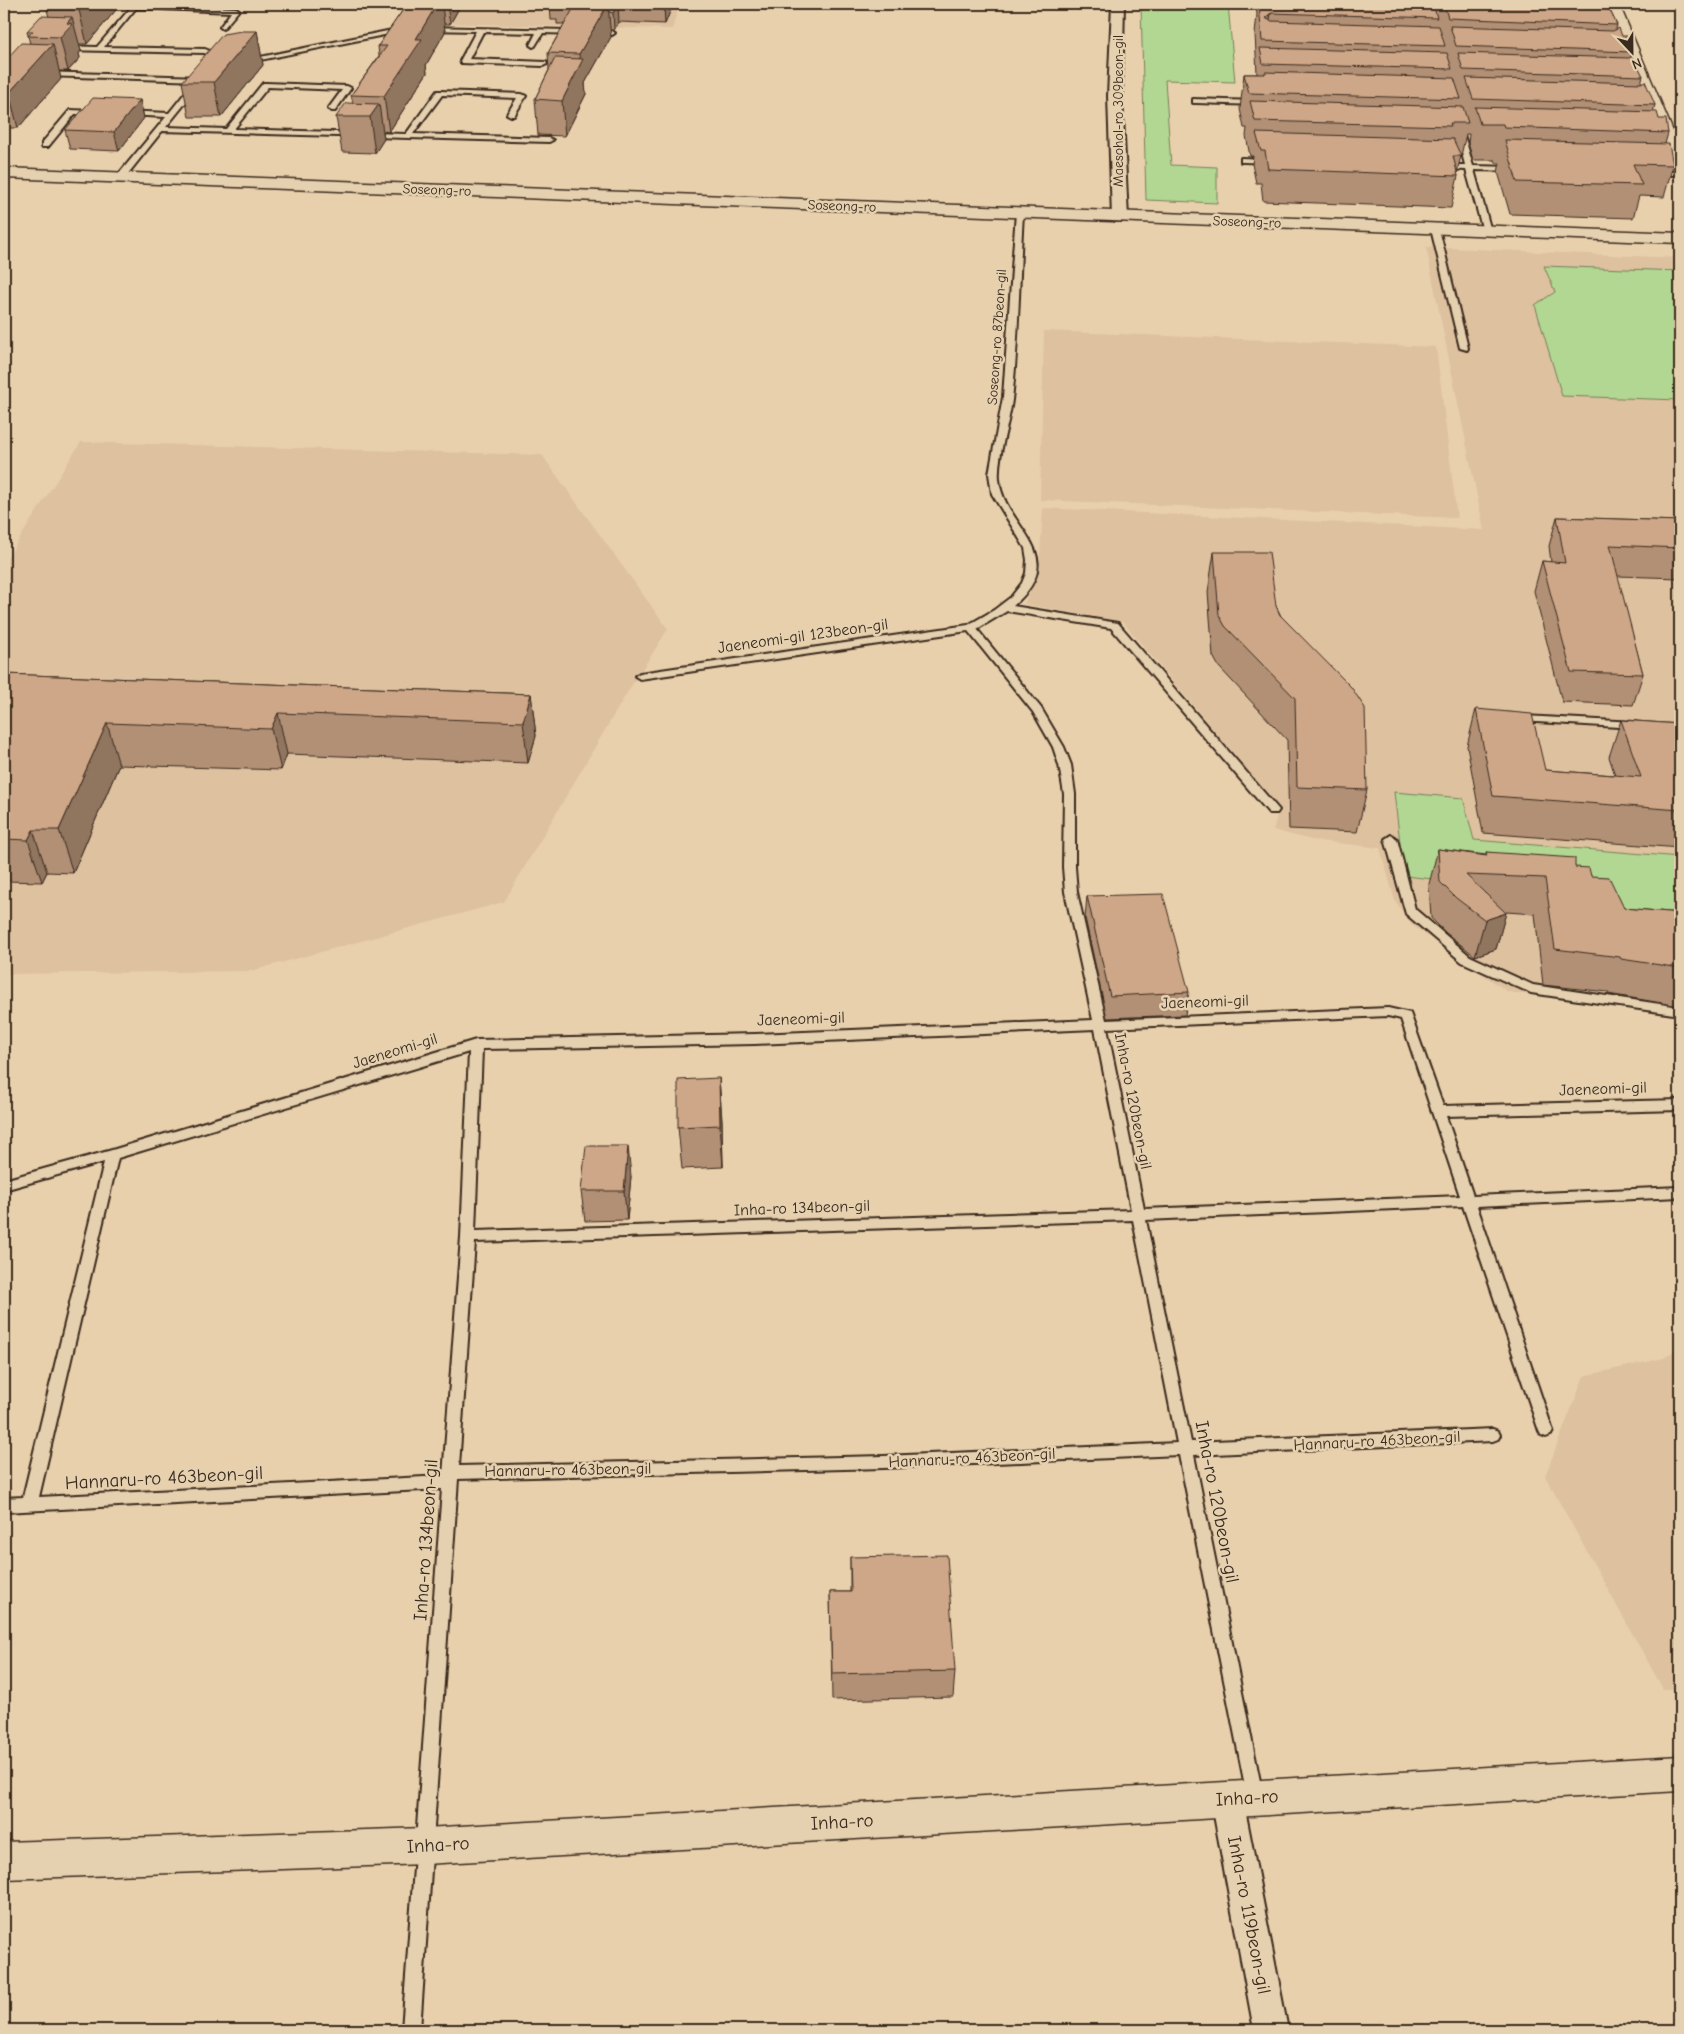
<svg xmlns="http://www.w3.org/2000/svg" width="1684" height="2034" viewBox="0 0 1684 2034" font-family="'Comic Neue',sans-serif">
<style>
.built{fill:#dec19f}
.green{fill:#b2d792;stroke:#768058}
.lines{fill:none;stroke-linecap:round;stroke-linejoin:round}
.lane-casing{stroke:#3b2a1e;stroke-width:4}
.street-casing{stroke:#3b2a1e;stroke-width:4}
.secondary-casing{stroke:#3b2a1e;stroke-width:3}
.lane{fill:#e5d1af;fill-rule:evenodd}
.street{fill:#e5d1af;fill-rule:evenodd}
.secondary{fill:#e5d1af;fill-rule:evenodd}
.wall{fill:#b19075;stroke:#3b2a1e}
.shaded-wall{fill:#90755f;stroke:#3b2a1e}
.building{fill:#cea788;stroke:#3b2a1e}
.labels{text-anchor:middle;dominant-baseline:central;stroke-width:5;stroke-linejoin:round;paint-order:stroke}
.far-street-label{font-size:14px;fill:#3b2a1e;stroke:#e5d1af}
.street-label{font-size:16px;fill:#3b2a1e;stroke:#e5d1af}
.near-street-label{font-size:19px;fill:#3b2a1e;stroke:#e5d1af}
</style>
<rect width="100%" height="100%" fill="#e9d0ad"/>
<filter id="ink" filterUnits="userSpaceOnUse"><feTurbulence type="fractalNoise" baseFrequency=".02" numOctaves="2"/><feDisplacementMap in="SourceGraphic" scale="10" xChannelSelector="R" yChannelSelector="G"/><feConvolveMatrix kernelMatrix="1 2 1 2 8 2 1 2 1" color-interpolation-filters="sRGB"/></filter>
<g filter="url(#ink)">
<path class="built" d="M450 4H680L672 29 438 23Z
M1426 247 1680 258V1016L1508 992 1413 926 1395 901 1380 848 1311 840 1273 830 1279 808 1123 622 1024 604 1035 580 1040 556 1043 508 1484 530Z
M1044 331 1436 347 1457 518 1040 500Z
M81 442 542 455 668 629 625 696 504 902 251 971 4 974V563Z
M1680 1347V1689H1663L1545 1476 1584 1376 1664 1358Z"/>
<path class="green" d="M1141 4H1228L1235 82 1165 80 1171 165 1217 167V203L1146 200Z
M1544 266 1680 271V400L1562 396 1535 305 1555 292Z
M1394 792 1463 798 1474 840 1680 857V926L1520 888 1404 876Z"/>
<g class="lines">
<g class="lane-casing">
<path id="lane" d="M134 4 236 8 239 10 223 29 220 27 231 12 136 8 104 47 205 49 228 58 224 60 204 53 62 50 58 48 62 46 97 47Z
M427 27 612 31 615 33 612 35 543 33 535 46 533 47 530 45 536 33 483 32 469 59 546 62 547 64 543 66 461 63 460 61 476 31 429 30 427 29Z
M402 28 404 29V31L245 63 241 61Z
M41 72 201 77 205 79 201 81 44 76H41Z
M193 83 200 85 166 127 226 129 263 83H266L347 86 351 88 335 111H332L328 109 342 90 268 87 234 129 406 134 437 91H440L522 94 526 96 514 116H511L507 114 517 98 442 95 413 134 549 138 553 140 549 142 162 131 123 180H117V176L166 117 126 115H123V111L169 113Z
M1193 99 1257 101 1261 103 1257 105 1196 103H1193Z
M70 110 96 111 100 113 96 115 75 114 48 147H42V143Z
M1456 129 1463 131 1473 166 1515 167 1519 169 1515 171 1474 170 1491 231 1490 233 1483 231 1466 170 1443 169 1439 167 1443 165H1465Z
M1241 158 1268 159 1272 161 1268 163 1244 162H1241Z
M1652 171H1680V175H1655L1651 173Z
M1016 212 1023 214C1019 276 1019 338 1012 400 1009 424 997 457 999 479 1003 528 1074 553 1013 606L1118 623 1279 810 1277 813H1269L1111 628 1007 611 977 629 1041 708 1064 747 1071 765 1075 794V867L1077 892 1106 1020 1388 1008 1410 1013 1443 1106 1680 1100V1110L1446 1116 1473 1196 1680 1187V1197L1477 1206 1553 1431 1551 1435 1546 1437 1541 1435 1539 1431 1463 1206 1146 1220 1191 1442 1493 1429 1498 1431 1500 1435 1498 1439 1493 1441 1194 1455 1263 1796 1261 1802 1255 1804 1249 1802 1247 1796 1179 1455 884 1468 458 1479 420 2030H402L442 1489 4 1512V1498L23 1497 104 1162 4 1190V1180L112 1150 476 1040 755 1034 1093 1020 1065 892 1063 867 1064 794 1059 765 1053 747 1033 712 968 631 640 679 635 676 640 673 968 625 994 610 1011 597 1022 583 1026 573 1027 560 1025 548 992 494 989 474 1003 397ZM1388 1016 1401 1019 1460 1196 1144 1209 1107 1028ZM1095 1029 1131 1210 475 1231 482 1049 755 1044ZM469 1052 461 1237 443 1476 39 1497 118 1158ZM1133 1220 1177 1443 884 1456 459 1466 475 1242Z
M1432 227 1439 229 1468 348 1467 350 1460 348 1431 229Z
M1524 716 1635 722 1640 725 1635 728 1520 721 1519 719 1520 717Z
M1391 835 1397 839 1415 909 1470 956 1533 985 1680 1007V1015L1531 993 1462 962 1406 914 1385 839Z"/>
</g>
<g class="street-casing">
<path id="street" d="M1112 4H1124L1122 96 1128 218 1125 221H1115L1112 218 1108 96Z
M1227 1784 1238 1788 1243 1799 1288 2030H1254L1211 1799 1216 1788Z"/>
</g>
<g class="secondary-casing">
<path id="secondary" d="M1605 4H1619L1680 148V172L1674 171 1672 167Z
M4 168 1680 233V243L4 178Z
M1680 1756V1791L425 1864 4 1879V1842L425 1828Z"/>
</g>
<use href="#lane" class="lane"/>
<use href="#street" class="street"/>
<use href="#secondary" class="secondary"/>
</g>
<path class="wall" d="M121 4 87 44H79L81 51 79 53 80 58 68 71H59L61 79 18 128H4V62L30 44 27 31 49 17 47 10Z
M407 4H459V8L450 24H444L445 32 426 65 427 73 389 132 383 131 384 139 375 153 342 152 336 117 353 103 351 95 379 56 378 46Z
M550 4H673L665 24 619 22 614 30H610L611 37 585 83 586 94 565 136 538 135 535 99 549 70 548 53 564 24H557V20H551Z
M1255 4H1605L1607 10 1617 25 1616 29 1622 36 1632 52 1631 57 1643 76 1641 83 1655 105 1653 112 1659 119 1668 133 1665 144 1673 165 1664 197 1639 196 1633 218 1510 214 1498 172 1500 163H1496L1495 160H1473L1468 143 1469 134H1466L1457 173 1458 176 1451 208 1263 201 1261 183H1256L1252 164 1253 156H1250L1246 136 1247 128H1244L1240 109 1244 74H1257L1255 34 1257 14Z
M257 31 263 65 221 117H189L182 82Z
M140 100 144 118 119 151 70 149 65 130Z
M1557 517 1680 521V578L1617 576 1643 674 1633 705 1562 702 1534 591 1542 561 1551 562 1549 546Z
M1214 552 1276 606 1367 790 1357 832 1289 829 1287 740 1219 667 1213 656 1208 592Z
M4 674 531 694 536 736 528 763 287 754 281 770 119 765 73 873 47 872 42 882 4 881Z
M1476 709 1545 770 1615 775 1609 757 1621 720 1680 724V848L1483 833 1467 746Z
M1438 849 1486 855V852L1575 867 1591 876 1624 908 1680 913V1006L1608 994V992L1543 985 1535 914 1506 912 1496 949 1475 956 1446 933 1431 918 1429 884Z
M1087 896 1189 992 1185 1015 1107 1018 1085 918Z
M719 1078 722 1121 723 1167 682 1169 678 1127Z
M631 1176 627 1220 585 1221 581 1191Z
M850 1557 955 1671 953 1697 832 1700 830 1592H850Z"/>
<path class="shaded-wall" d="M84 4H121L87 44 79 10Z
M437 4H442L445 32 426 65 427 73 389 132 384 96 416 39Z
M449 4H459V8L450 24 447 6Z
M608 4 611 37 585 83 586 94 565 136 562 101 580 65 579 54Z
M618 4 619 22 614 30 613 13Z
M665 4H673L665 24 664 6Z
M1271 13 1267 41 1265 18Z
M72 17 81 51 79 53 80 58 68 71 60 37 67 23Z
M257 31 263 65 221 117 214 82Z
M53 44 61 79 18 128 9 93Z
M140 100 144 118 119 151 114 132Z
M379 104 384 139 375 153 370 117Z
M531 694 536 736 528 763 523 722Z
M278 713 287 754 281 770 271 729Z
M107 723 119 765 73 873 59 830Z
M33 830 47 872 42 882 28 840Z
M1506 913 1496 949 1475 956 1485 920Z
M719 1078 722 1121 723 1167 720 1125Z
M628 1146 631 1176 627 1220 624 1191Z"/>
<path class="building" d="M53 4H84L79 10H47Z
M407 4H437L416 39H422L384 96 351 95 387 46H378Z
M442 4H449L447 6H442Z
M557 4H576L574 7H556Z
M576 4H608L579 54 548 53Z
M608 4H665L664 6 618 4 613 13 609 12Z
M1259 4H1433L1437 18 1271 13 1265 18 1271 21 1439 26 1445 46 1262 41Z
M1444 4H1605L1607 10H1610L1617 25 1448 18Z
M41 16 72 17 67 23 72 24 60 37 28 36 33 31H27Z
M1450 26 1613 31 1619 28 1622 36H1627L1632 52 1456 46Z
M242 31H257L214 82H182L223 34Z
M21 43 53 44 9 93H4V62Z
M1260 48 1447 53 1452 69 1263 64Z
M1458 53 1629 58 1633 56 1643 76 1463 70Z
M555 58 583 59 562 101 535 99Z
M1265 72 1454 78 1461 99 1249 93 1244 74H1265Z
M1466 78 1641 83 1645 81 1655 105 1473 99Z
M93 98 140 100 114 132 65 130Z
M1250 101 1463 107 1468 123H1450L1451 126 1255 121Z
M346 103 379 104 370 117H336Z
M1475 107 1657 112 1659 119H1666L1668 133 1504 127 1503 124H1480Z
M1256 133 1453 139 1461 156H1453L1458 176 1268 169 1265 151H1261Z
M1505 140 1669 144 1673 165 1633 164 1642 185 1517 182Z
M1557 517 1680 521V548L1610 545 1643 674 1571 672 1542 561 1565 563Z
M1214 552H1269L1276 606 1280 615 1351 687 1365 708 1367 790 1297 787 1295 698 1225 626 1219 615Z
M4 674 531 694 523 722 278 713 271 729 107 723 59 830H33L28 840 4 839Z
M1476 709 1532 714 1545 770 1641 777 1621 720 1680 724V810L1493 796Z
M1438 849 1487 856 1486 852 1575 858V867L1589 868 1591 876 1609 877 1624 908 1680 913V968L1621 959 1620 957 1555 949 1545 878 1466 875 1506 913 1485 920 1456 898 1440 882Z
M1163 894 1189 992 1110 996 1087 896Z
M719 1078 720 1125 678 1127V1080Z
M586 1146H628L624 1191H581Z
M947 1555 955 1671 832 1674 830 1592H851L850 1557Z"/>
</g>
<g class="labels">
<g class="far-street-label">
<text transform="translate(1118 111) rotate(-90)">Maesohol-ro 309beon-gil</text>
<text transform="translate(437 190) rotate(2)">Soseong-ro</text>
<text transform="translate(842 206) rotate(2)">Soseong-ro</text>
<text transform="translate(1247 222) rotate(2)">Soseong-ro</text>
<text transform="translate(997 337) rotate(-86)">Soseong-ro 87beon-gil</text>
</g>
<g class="street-label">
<text transform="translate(803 636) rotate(-8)">Jaeneomi-gil 123beon-gil</text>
<text transform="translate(1205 1002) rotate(-2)">Jaeneomi-gil</text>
<text transform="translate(801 1019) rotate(-2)">Jaeneomi-gil</text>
<text transform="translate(395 1051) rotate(-17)">Jaeneomi-gil</text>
<text transform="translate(1603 1089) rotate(-2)">Jaeneomi-gil</text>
<text transform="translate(1133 1101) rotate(79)">Inha-ro 120beon-gil</text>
<text transform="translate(802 1208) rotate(-2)">Inha-ro 134beon-gil</text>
<text transform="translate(1377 1441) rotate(-3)">Hannaru-ro 463beon-gil</text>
<text transform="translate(972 1458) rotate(-3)">Hannaru-ro 463beon-gil</text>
<text transform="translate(568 1470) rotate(-1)">Hannaru-ro 463beon-gil</text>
</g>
<g class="near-street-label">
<text transform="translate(164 1478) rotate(-3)">Hannaru-ro 463beon-gil</text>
<text transform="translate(1217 1502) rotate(79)">Inha-ro 120beon-gil</text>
<text transform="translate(426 1540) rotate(-86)">Inha-ro 134beon-gil</text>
<text transform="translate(1247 1798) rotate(-3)">Inha-ro</text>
<text transform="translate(842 1822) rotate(-3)">Inha-ro</text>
<text transform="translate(438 1845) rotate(-3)">Inha-ro</text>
<text transform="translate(1249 1915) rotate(79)">Inha-ro 119beon-gil</text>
</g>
</g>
<rect width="1684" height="2034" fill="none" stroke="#e5d1af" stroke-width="20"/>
<rect x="10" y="10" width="1664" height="2014" fill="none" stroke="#3b2a1e" stroke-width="2" filter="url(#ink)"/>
<g transform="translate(1632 52) rotate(158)" stroke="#e5d1af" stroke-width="4" paint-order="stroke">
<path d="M0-4L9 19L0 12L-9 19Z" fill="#3b2a1e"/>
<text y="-8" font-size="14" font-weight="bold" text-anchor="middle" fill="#3b2a1e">N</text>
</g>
</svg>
